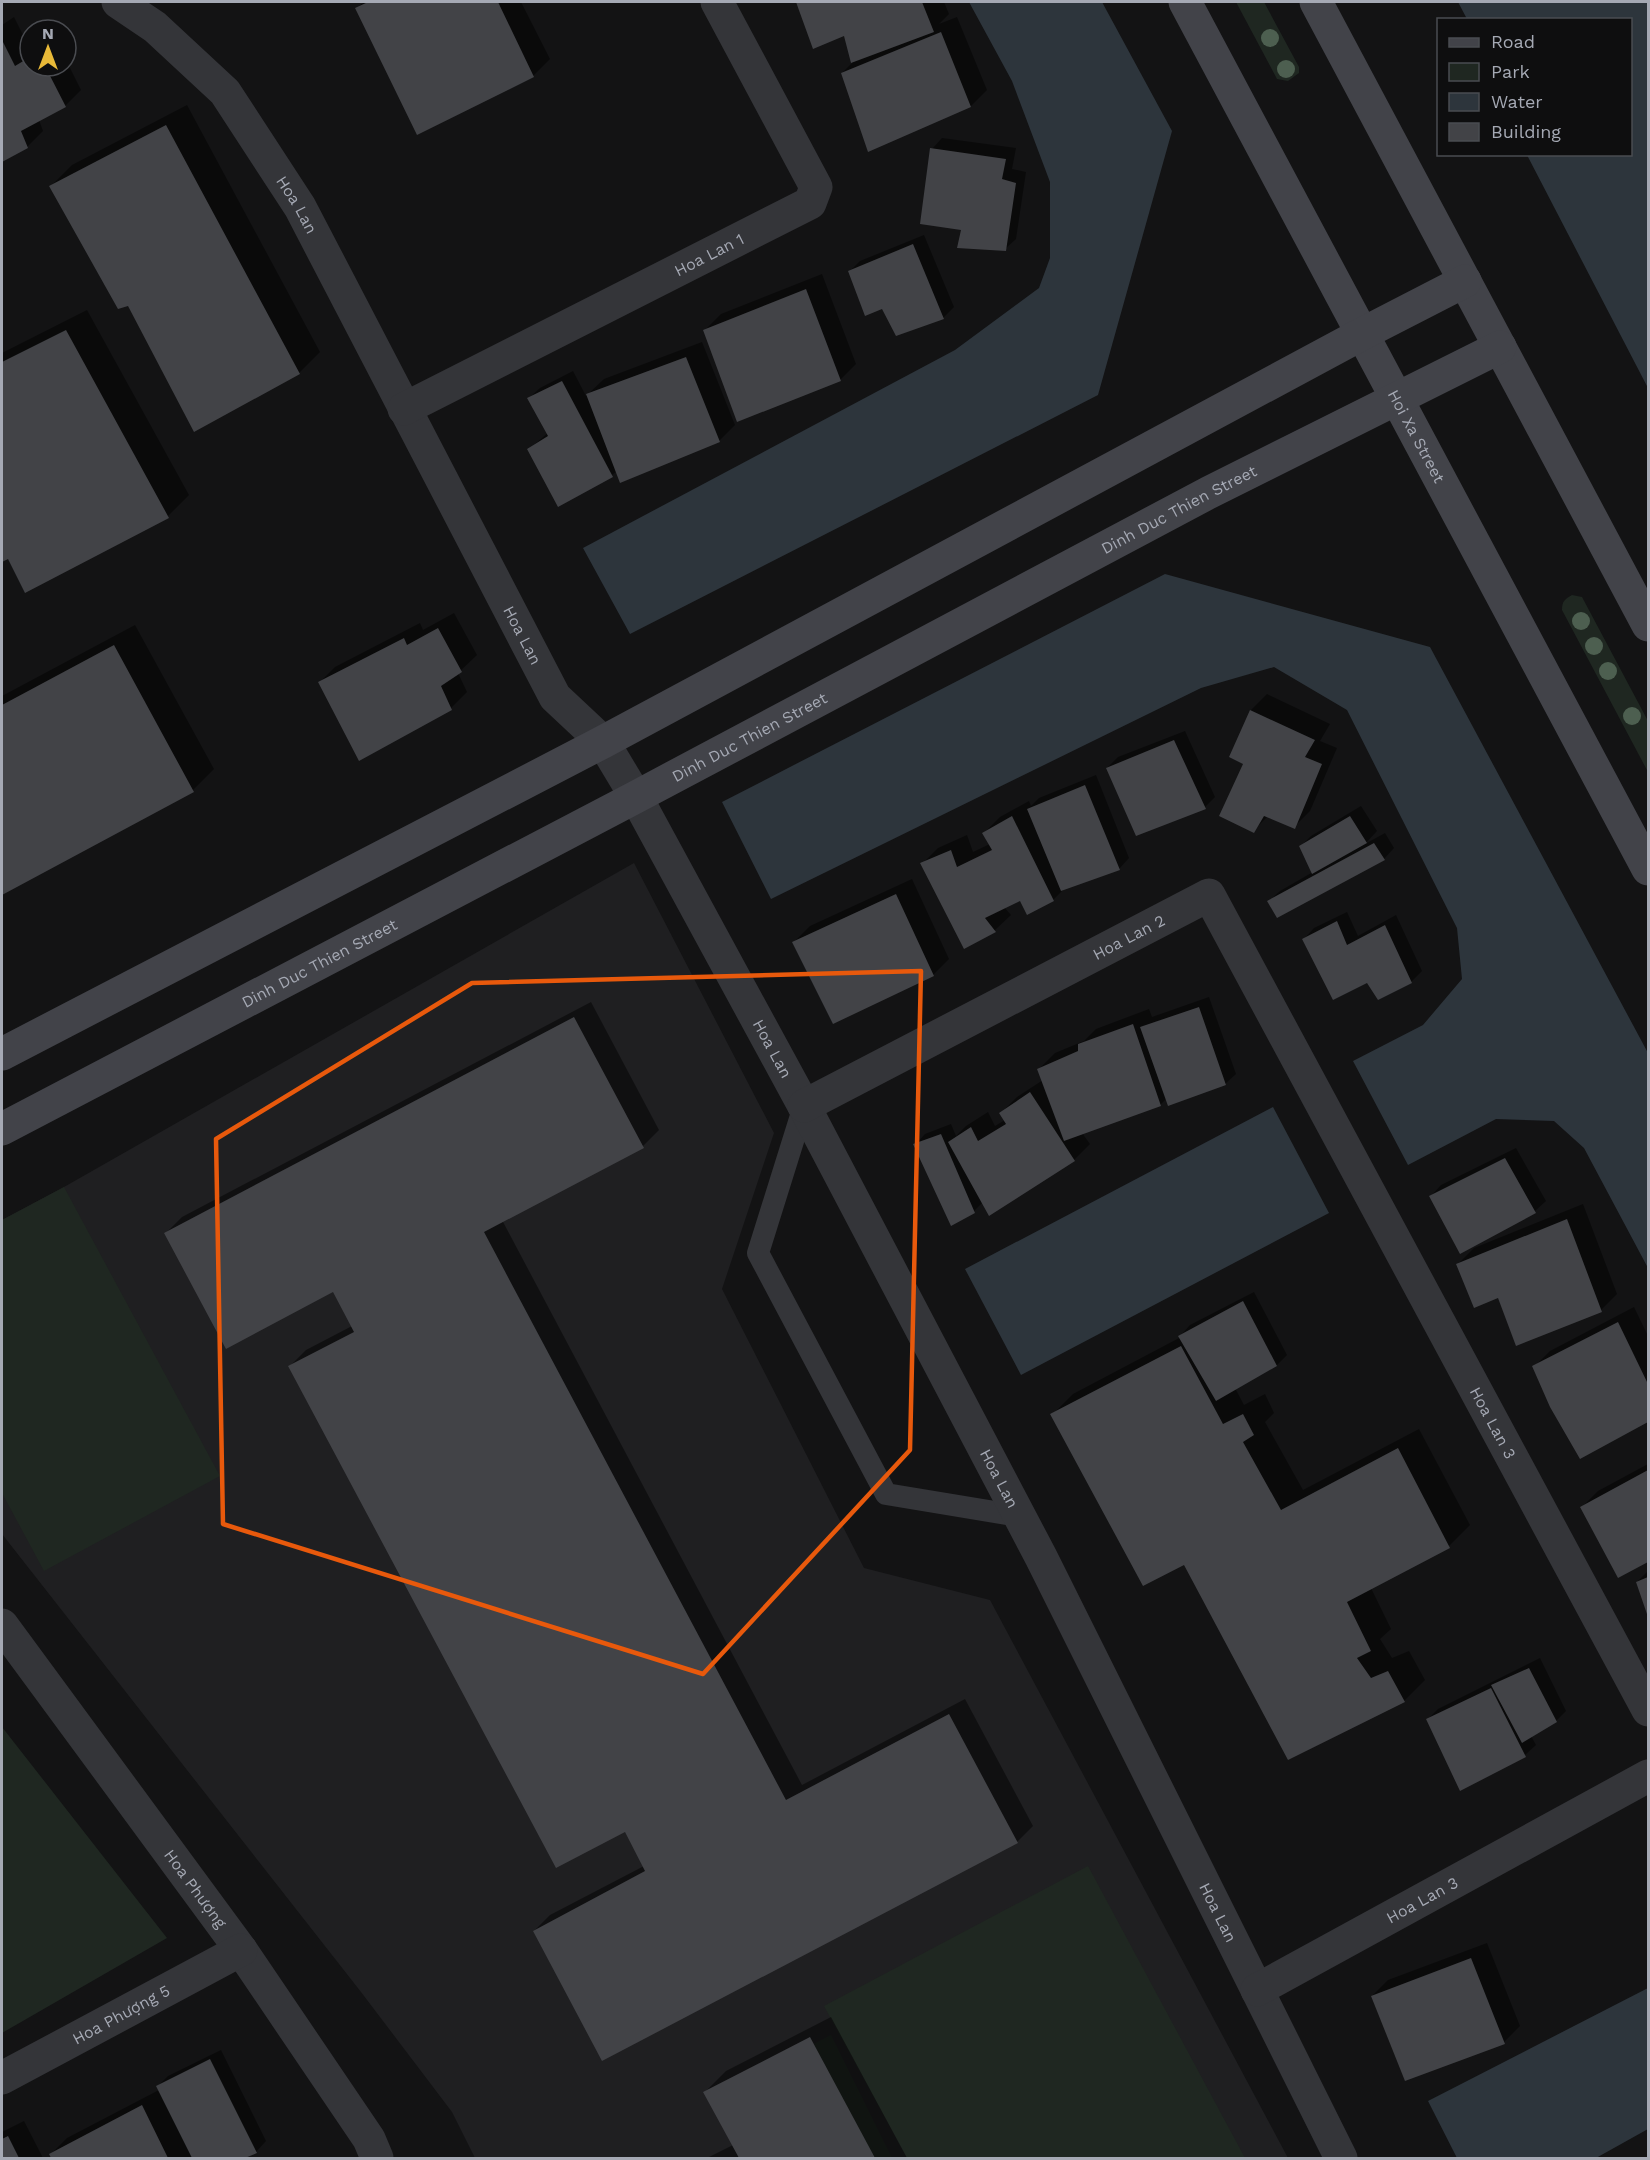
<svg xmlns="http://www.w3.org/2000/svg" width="1650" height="2160" viewBox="0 0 1650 2160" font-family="'Work Sans',sans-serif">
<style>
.built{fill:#1f1f21}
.green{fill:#1f2721}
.water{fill:#2d353c}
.shadow{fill:#0007}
.building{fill:#424347}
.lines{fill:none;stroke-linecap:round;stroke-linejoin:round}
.lane{stroke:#343539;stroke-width:22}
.street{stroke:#343539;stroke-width:33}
.secondary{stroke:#424349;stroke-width:33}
.tree{fill:#4d5f50}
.marked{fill:none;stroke:#e8590c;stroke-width:4.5;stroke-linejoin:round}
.labels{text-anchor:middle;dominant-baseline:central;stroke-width:6;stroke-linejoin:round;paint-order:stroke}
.street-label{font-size:16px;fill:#a5a9b4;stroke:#0e0e0f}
</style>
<rect width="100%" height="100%" fill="#131314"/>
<path class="built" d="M634 863 774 1133 722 1289 864 1568 990 1600 1288 2158H475L452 2112 361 1992 2 1534V1220L64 1187Z"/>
<path class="green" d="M1236 2H1264L1299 67V73L1288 81 1277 79Z
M1572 595 1582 597 1648 721V772L1562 610C1562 601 1565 599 1572 595Z
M64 1187 220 1476 44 1571 2 1493V1220Z
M2 1727 167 1938 2 2033Z
M1088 1866 1245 2158H907L824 2006Z
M831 2035 892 2158H773L733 2085Z"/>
<path class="water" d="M969 2H1102L1172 131 1098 395 630 634 583 548 955 350 1039 288 1050 258V182L1012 81Z
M1458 2H1648V388L1527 155 1630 154V20L1467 19Z
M1165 574 1430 647 1648 1053V1268L1584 1148 1554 1121 1496 1119 1408 1165 1353 1061 1423 1025 1462 979 1457 928 1347 710 1274 667 1201 688 771 899 722 802Z
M1273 1107 1329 1213 1021 1375 965 1269Z
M1648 1988V2129L1596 2158H1457L1428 2101Z"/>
<path class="shadow" d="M364 2H521L550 59 534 75 418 133 357 8Z
M797 2H944L949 14 939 24 957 17 987 90 971 106 842 73 852 63 845 34 814 47Z
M14 17 30 49V66H66V60L81 90 65 106 39 120 43 131 27 147 2 160V25Z
M187 105 320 352 299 373 194 430 129 304 51 186 72 165Z
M942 138 1016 148 1012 169 1026 172 1016 239 1005 249 963 229 932 149Z
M924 235 954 307 943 318 882 307 849 272 860 261Z
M822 274 856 364 840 380 705 330 721 314Z
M87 310 189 495 168 516 26 591 8 557 2 561V353Z
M702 342 735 425 719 441 617 471 612 475 559 505 529 449 548 433 529 398 540 388 573 371 586 396 604 379Z
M454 613 477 655 458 673 467 692 451 708 319 683 335 667 420 623 423 630Z
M135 625 214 769 193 790 2 893V696Z
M1267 694 1330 724 1320 741 1337 748 1310 811 1294 827 1268 816 1253 831 1245 764 1231 757 1251 710Z
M1185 731 1215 797 1205 807 1107 768 1118 757Z
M1096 775 1129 858 1119 869 1066 887 1053 900 1020 899 1004 907 1011 915 995 930 965 947 922 864 938 848 967 835 973 852 990 844 984 833 1000 817 1029 801 1031 806 1039 798Z
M1361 806 1377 831 1365 844 1385 833 1394 848 1384 859 1269 901 1280 891 1313 872 1300 847 1311 836Z
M912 879 949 959 933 975 794 942 810 926Z
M1347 912 1358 936 1396 915 1422 971 1411 982 1368 981 1304 939 1314 928Z
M1209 997 1236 1074 1225 1084 1167 1098 1160 1105 1082 1133 1090 1144 1074 1160 983 1202 974 1211 915 1145 925 1134 951 1124 956 1136 966 1126 988 1112 995 1126 1005 1120 1001 1113 1017 1097 1043 1080 1039 1069 1055 1053 1084 1041 1096 1029 1149 1009 1152 1017Z
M591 1002 659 1130 643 1146 502 1220 802 1785 965 1699 1033 1826 1017 1842 534 1931 550 1915 644 1866 626 1830 290 1366 306 1350 352 1326 334 1290 166 1233 182 1217Z
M1516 1148 1546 1201 1535 1211 1461 1252 1431 1196 1441 1185Z
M1583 1204 1617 1294 1601 1310 1499 1296 1458 1264 1474 1248Z
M1254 1292 1287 1355 1277 1365 1235 1388 1244 1405 1265 1394 1274 1413 1265 1422 1303 1490 1419 1429 1470 1525 1449 1546 1371 1588 1391 1629 1380 1639 1392 1658 1409 1651 1425 1680 1404 1701 1185 1563 1052 1415 1073 1394 1181 1337 1180 1336 1190 1325Z
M1634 1307 1648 1336V1420L1581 1457 1534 1367 1550 1351Z
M1648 1464V1560L1619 1576 1582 1507 1598 1491Z
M1648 1571V1613L1637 1582Z
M1540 1658 1566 1711 1556 1721 1531 1736 1536 1745 1525 1755 1428 1719 1438 1709Z
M1487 1943 1520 2026 1504 2042 1372 1996 1388 1980Z
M831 2017 907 2158H707L733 2145 705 2092 726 2071Z
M221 2050 266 2141 256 2152 242 2158H53L51 2154 67 2138 159 2090 158 2086 168 2076Z
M24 2121 43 2158H2V2132Z"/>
<path class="building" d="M368 2H498L534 77 417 135 355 8Z
M796 2H922L934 32 851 63 844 36 813 49Z
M941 32 971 107 868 152 841 73Z
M2 40 15 66 30 57V66H45L66 107 21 131 28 148 2 162Z
M166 125 300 374 194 432 128 306 118 309 49 186Z
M930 148 1006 159 1002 179 1016 183 1006 251 957 248 961 230 920 224Z
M913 244 944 319 896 336 882 309 865 316 848 271Z
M806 289 841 381 737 422 703 330Z
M66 330 169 518 25 593 8 559 2 562V362Z
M686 357 720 442 620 483 586 394Z
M562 381 613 477 558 507 527 449 548 436 527 398Z
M438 628 462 672 441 686 452 710 359 761 318 682 404 638 407 645Z
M114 645 194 792 2 895V705Z
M1250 710 1315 740 1305 757 1322 764 1295 829 1264 816 1254 833 1219 816 1243 764 1229 757Z
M1174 740 1206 809 1136 836 1106 768Z
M1085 785 1120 870 1061 891 1027 809Z
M1012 816 1054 901 1027 915 1020 901 985 918 996 932 964 949 920 863 951 850 957 867 992 850 982 833Z
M1350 816 1367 843 1312 874 1299 846Z
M1374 843 1385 860 1277 918 1267 901Z
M896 894 934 976 833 1024 792 942Z
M1337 921 1347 945 1385 925 1412 983 1378 1000 1367 983 1333 1000 1302 939Z
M1199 1007 1226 1085 1168 1106 1140 1027Z
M574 1017 644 1148 484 1232 786 1800 949 1714 1018 1843 602 2061 533 1931 645 1871 625 1832 556 1868 288 1366 354 1332 333 1292 226 1349 164 1233Z
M1133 1024 1161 1106 1064 1141 1037 1069 1078 1051V1044Z
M1030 1092 1075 1161 989 1216 948 1142 971 1127 978 1141 1006 1124 999 1113Z
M941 1134 975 1213 951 1226 913 1144Z
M1505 1158 1536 1213 1460 1254 1429 1196Z
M1567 1219 1602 1312 1516 1346 1498 1298 1474 1308 1456 1264Z
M1243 1301 1277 1366 1216 1401 1178 1336Z
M1618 1322 1648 1384V1422L1580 1459 1550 1407 1532 1366Z
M1181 1346 1223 1424 1243 1414 1254 1435 1243 1442 1281 1510 1398 1448 1450 1548 1347 1602 1371 1651 1357 1658 1371 1678 1388 1671 1405 1702 1288 1760 1184 1565 1143 1586 1050 1414Z
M1648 1470V1562L1618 1578 1580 1507Z
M1648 1577V1617L1636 1582Z
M1529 1668 1557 1722 1522 1743 1491 1685Z
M1491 1688 1526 1757 1460 1791 1426 1719Z
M1471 1958 1505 2044 1405 2081 1371 1996Z
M810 2037 875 2158H739L703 2092Z
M210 2059 257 2153 245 2158H192L156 2086Z
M142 2105 168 2158H51L49 2154Z
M8 2136 19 2158H2V2139Z"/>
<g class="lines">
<path class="lane" d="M804 1106 758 1253 886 1494 1019 1516"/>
<g class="street">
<path id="s1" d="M118 2 155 27 225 92 300 207 555 697 603 742 636 797 804 1106 1041 1557 1341 2158"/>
<path id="s2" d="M404 409 810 203 816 187 717 2"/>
<path id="s3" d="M804 1106 1209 895 1648 1710"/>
<path id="s4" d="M2 1625 241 1950 369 2139 377 2158"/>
<path id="s5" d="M1257 1990 1648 1776"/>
<path id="s6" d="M2 2078 241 1950"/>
</g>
<g class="secondary">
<path id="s7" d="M1185 2 1648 869"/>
<path d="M1316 2 1648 625"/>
<path d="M2 1054 603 742 1362 334 1465 281"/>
<path id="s8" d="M2 1129 636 797 1208 493 1500 347"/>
</g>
</g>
<g class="tree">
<circle cx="1270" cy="38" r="9"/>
<circle cx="1286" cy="69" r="9"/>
<circle cx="1581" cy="621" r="9"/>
<circle cx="1594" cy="646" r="9"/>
<circle cx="1608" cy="671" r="9"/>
<circle cx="1632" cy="716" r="9"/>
</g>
<path class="marked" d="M921 971 910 1450 703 1674 223 1524 216 1139 472 983Z"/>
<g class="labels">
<g class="street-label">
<text stroke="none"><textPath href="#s1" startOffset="274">Hoa Lan</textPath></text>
<text stroke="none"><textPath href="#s2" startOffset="342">Hoa Lan 1</textPath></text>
<text stroke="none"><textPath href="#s7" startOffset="492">Hoi Xa Street</textPath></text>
<text stroke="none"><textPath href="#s8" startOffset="1330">Dinh Duc Thien Street</textPath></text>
<text stroke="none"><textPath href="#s1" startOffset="760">Hoa Lan</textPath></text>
<text stroke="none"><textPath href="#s8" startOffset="844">Dinh Duc Thien Street</textPath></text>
<text stroke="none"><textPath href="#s3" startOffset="366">Hoa Lan 2</textPath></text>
<text stroke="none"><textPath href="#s8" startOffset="358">Dinh Duc Thien Street</textPath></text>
<text stroke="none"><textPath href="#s1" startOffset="1246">Hoa Lan</textPath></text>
<text stroke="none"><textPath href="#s3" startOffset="1056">Hoa Lan 3</textPath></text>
<text stroke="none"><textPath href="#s1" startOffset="1732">Hoa Lan</textPath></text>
<text stroke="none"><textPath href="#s4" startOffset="327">Hoa Phượng</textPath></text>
<text stroke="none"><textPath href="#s5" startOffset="188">Hoa Lan 3</textPath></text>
<text stroke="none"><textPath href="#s1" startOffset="2218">Hoa Lan</textPath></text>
<text stroke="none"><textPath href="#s6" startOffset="135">Hoa Phượng 5</textPath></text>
</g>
</g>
<rect width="1650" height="2160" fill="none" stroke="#a5a9b4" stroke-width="6"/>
<rect x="1437" y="18" width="195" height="138" fill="#0e0e0f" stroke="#4a4c51" stroke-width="1.5"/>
<rect x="1449" y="38" width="30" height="9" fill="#424349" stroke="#4a4c51" stroke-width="1.5"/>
<text x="1491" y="48" font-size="18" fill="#a5a9b4">Road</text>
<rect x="1449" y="63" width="30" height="18" fill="#1f2721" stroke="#4a4c51" stroke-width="1.5"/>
<text x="1491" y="78" font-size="18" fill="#a5a9b4">Park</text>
<rect x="1449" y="93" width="30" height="18" fill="#2d353c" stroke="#4a4c51" stroke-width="1.5"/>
<text x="1491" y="108" font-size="18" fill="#a5a9b4">Water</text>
<rect x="1449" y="123" width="30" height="18" fill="#424347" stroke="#4a4c51" stroke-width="1.5"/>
<text x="1491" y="138" font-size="18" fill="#a5a9b4">Building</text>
<g transform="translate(48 48)"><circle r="28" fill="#0e0e0f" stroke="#4a4c51" stroke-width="1.5"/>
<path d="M0-4.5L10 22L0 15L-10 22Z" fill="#e8b938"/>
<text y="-9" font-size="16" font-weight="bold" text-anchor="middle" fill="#a5a9b4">N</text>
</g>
</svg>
